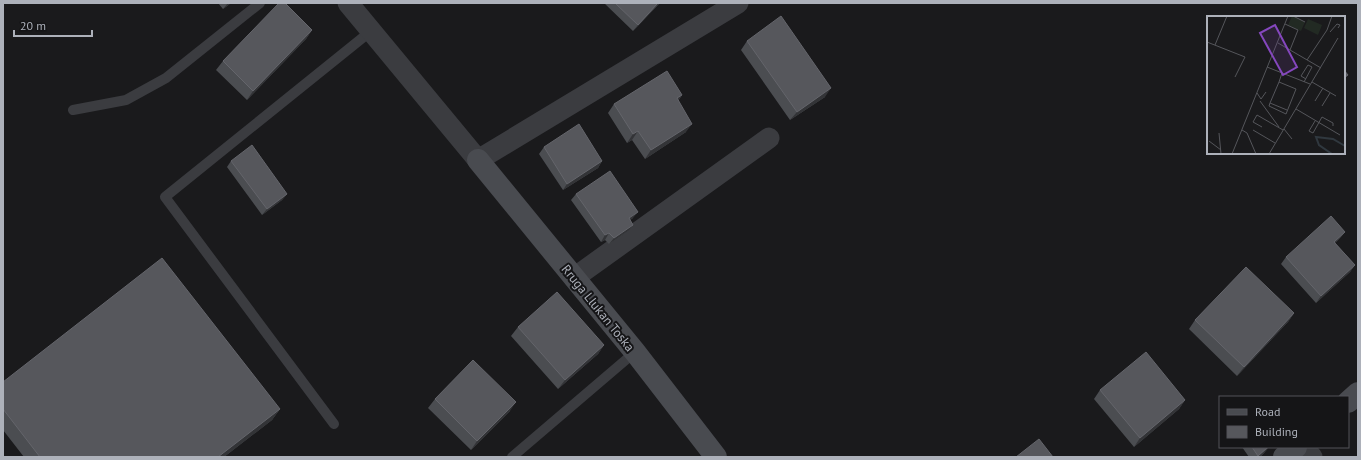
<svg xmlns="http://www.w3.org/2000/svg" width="1361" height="460" viewBox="0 0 1361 460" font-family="'PT Sans',sans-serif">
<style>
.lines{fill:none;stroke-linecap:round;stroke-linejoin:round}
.lane{stroke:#3b3c40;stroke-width:10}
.street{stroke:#3b3c40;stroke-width:21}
.secondary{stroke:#494b50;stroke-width:22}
.wall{fill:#4b4d51}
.shaded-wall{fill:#333437}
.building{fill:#56575c;stroke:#64656b}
.labels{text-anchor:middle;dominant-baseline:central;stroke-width:4;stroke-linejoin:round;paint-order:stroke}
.street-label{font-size:13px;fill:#adb1ba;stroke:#151517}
.inset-river{fill:none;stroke:#30383f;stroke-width:2}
.inset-road{fill:none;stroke:#55565b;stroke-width:1}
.view{fill:#8547be;fill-opacity:0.15;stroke:#8547be;stroke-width:2}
.inset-edge{fill:none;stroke:#adb1ba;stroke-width:2}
</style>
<rect width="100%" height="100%" fill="#1a1a1c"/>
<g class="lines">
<path class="lane" d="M73 110 126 100 166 78 260 3
M334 424 165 197 371 31
M512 457 635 352"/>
<path class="street" d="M348 3 478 160 738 3
M574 278 769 138
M1304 447 1312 457"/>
<path class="secondary" d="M478 160 635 352 716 457
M1348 402 1358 393
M1284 457 1296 447"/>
</g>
<path class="wall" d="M218 3H231L223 9Z
M604 3H660L633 31Z
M312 30 306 39 247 100 216 70 223 61Z
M747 41 825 97 790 120 741 50Z
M682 95 678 101 686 132 645 159 632 140 627 143 608 113 614 104Z
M544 147 602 161 598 168 563 190 539 154Z
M231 161 287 194 282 200 262 215 227 167Z
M576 194 633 218 630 220 628 231 609 244 605 240 601 242 571 200Z
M1345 232 1340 238 1335 243 1355 265 1350 272 1316 303 1281 264 1286 257Z
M1294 313 1288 322 1237 376 1189 329 1195 320Z
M518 327 604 345 598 354 558 389 511 336Z
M3 382 280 409 272 420 224 457H24L3 430Z
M1100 390 1185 400 1179 409 1134 447 1094 399Z
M435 399 510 411 471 450 428 408Z
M1242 447H1269L1264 453 1260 457H1249Z"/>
<path class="shaded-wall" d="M228 3H231L223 9Z
M658 3H660L633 31 638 25Z
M312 30 306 39 247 100 253 91Z
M831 88 825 97 790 120 797 112Z
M682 95 676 104 677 98Z
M692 124 686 132 645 159 651 150Z
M638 131 632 140 627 143 633 134Z
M602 161 598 168 563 190 567 184Z
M287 194 282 200 262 215 267 209Z
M638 212 633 218 624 225 629 218Z
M633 225 628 231 609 244 614 238Z
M1345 232 1340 238 1329 248 1334 242Z
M609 233 605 240 601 242 605 235Z
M1355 265 1350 272 1316 303 1321 296Z
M1294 313 1288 322 1237 376 1244 367Z
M604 345 598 354 558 389 565 380Z
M1185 400 1179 409 1134 447 1140 438Z
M516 402 510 411 471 450 477 441Z
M280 409 272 420 224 457H218Z
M1269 447 1264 453 1260 457H1257Z"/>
<path class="building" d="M279 3H285L312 30 253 91 223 61Z
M615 3H658L638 25Z
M781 16 831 88 797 112 747 41Z
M1344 70 1348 75 1344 78Z
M667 71 682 95 677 98 692 124 651 150 638 131 633 134 614 104Z
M579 124 602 161 567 184 544 147Z
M252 145 287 194 267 209 231 161Z
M610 171 638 212 629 218 633 225 614 238 609 233 605 235 576 194Z
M1331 216 1345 232 1334 242 1355 265 1321 296 1286 257Z
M162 258 280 409 218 457H40L3 409V382Z
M1246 267 1294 313 1244 367 1195 320Z
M557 292 604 345 565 380 518 327Z
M1146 352 1185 400 1140 438 1100 390Z
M473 360 516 402 477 441 435 399Z
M1039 439 1053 457H1016Z
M1252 447H1268L1258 456Z"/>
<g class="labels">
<g class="street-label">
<text transform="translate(598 308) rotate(51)">Rruga Llukan Toska</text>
</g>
</g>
<g transform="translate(1207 16)">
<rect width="138" height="138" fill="#1a1a1c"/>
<path d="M85 0 98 6 94 15 81 9ZM101 3 115 9 111 19 97 12Z" fill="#222a23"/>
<path class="inset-river" d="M125 138 112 129 109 121 126 123 138 130"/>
<path class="inset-road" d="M86 0 98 6M78 8 91 14 83 34M120 14 125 0M123 16 130 8 133 9 131 12M0 26 38 41 28 61M71 27 114 52M8 29 20 0M100 44 120 14M60 51 103 68M72 66 89 73 79 98 62 90 63 87 72 66 75 57M97 66 105 51 101 49 94 60 99 63M105 66 129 80M50 77 54 83 59 76M53 85 72 111M108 85 116 72M63 87 80 94M115 90 123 77M89 93 133 119M108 105 102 115 106 117 115 101 126 107V110M55 111 46 106 50 99 76 114M77 113 85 123M35 114 40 117 49 138M46 114 68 127M12 117 14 138M2 125 14 134M25 138 81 0M62 138 131 22"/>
<path class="view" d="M68 9 90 51 76 59 53 17Z"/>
<rect width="138" height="138" class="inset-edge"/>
</g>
<rect width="1361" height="460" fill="none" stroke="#adb1ba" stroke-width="8"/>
<rect x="1219" y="396" width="130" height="52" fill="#151517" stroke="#525358"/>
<rect x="1227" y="409" width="20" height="6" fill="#494b50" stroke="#525358"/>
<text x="1255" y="416" font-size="12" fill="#adb1ba">Road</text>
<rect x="1227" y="426" width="20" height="12" fill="#56575c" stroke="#525358"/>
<text x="1255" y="436" font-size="12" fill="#adb1ba">Building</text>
<path d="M14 30v6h78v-6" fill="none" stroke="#adb1ba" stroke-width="2"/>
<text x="20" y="30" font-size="12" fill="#adb1ba" stroke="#151517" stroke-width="3" paint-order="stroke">20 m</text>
</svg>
